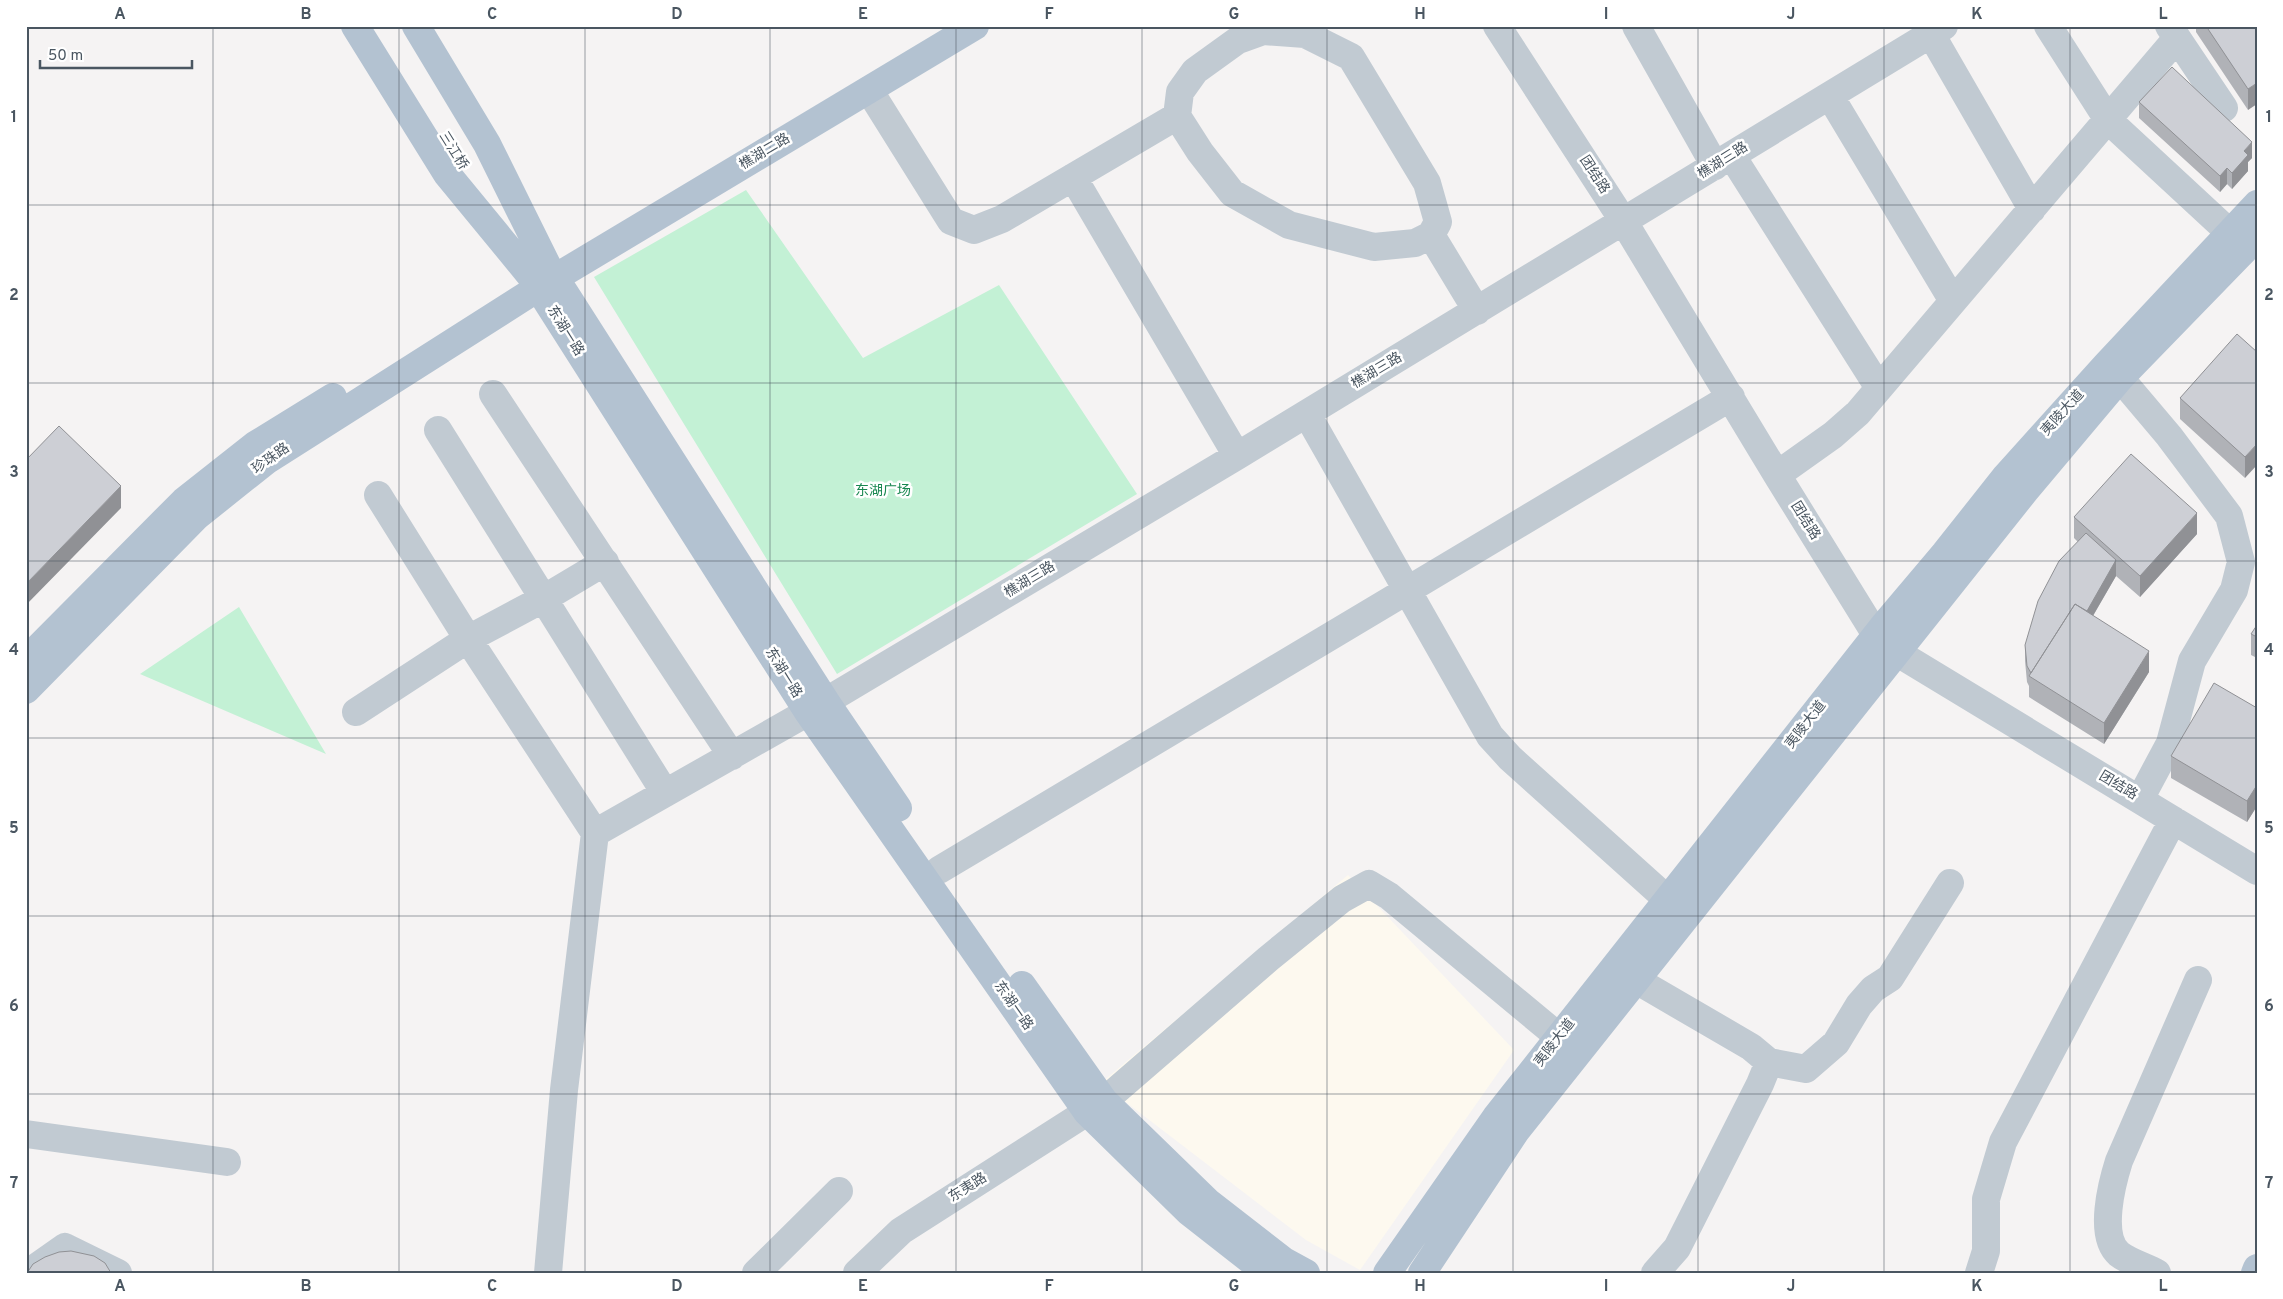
<svg xmlns="http://www.w3.org/2000/svg" width="2283" height="1299" viewBox="0 0 2283 1299" font-family="Overpass,'Noto Sans SC',sans-serif">
<style>
.commercial{fill:#fdf9ef}
.park{fill:#c3f1d5}
.lines{fill:none;stroke-linecap:round;stroke-linejoin:round}
.minor{stroke:#c1cad2;stroke-width:28}
.major{stroke:#b3c2d1;stroke-width:28}
.wall{fill:#b0b2b7}
.shaded-wall{fill:#909195}
.building{fill:#cdcfd5;stroke:#909195}
.grid{fill:none;stroke:#4a5661;stroke-width:1;stroke-opacity:0.55}
.labels{text-anchor:middle;dominant-baseline:central;stroke-width:5;stroke-linejoin:round;paint-order:stroke}
.street-label{font-size:14px;fill:#4a5661;stroke:#fff}
.park-label{font-size:14px;fill:#17864f;stroke:#fff}
.neatline{fill:none;stroke:#4a5661;stroke-width:2}
.grid-label{font-size:16px;text-anchor:middle;font-weight:bold;fill:#4a5661}
</style>
<rect width="100%" height="100%" fill="#f5f3f3"/>
<path class="commercial" d="M1348 875 1514 1050 1360 1270 1306 1240 1101 1083Z"/>
<path class="park" d="M746 190 863 358 999 285 1137 494 837 674 594 277Z
M239 607 326 754 140 674Z"/>
<g class="lines">
<path class="minor" d="M1497 26 1624 222 1777 475 1876 635 1896 652 2257 871
M1636 26 1715 166
M2048 26 2108 120 2229 232
M2169 26 2224 108
M1263 31 1305 34 1351 57 1427 183 1438 222 1431 235 1415 243 1374 247 1289 225 1232 193 1200 152 1177 116 1180 92 1195 71 1238 40Z
M1931 34 2032 209
M869 90 951 221 974 230 1002 219 1177 116
M1830 96 1953 301
M1732 156 1879 388
M1073 177 1237 456
M1431 235 1477 311
M2120 378 2169 436 2229 516 2241 562 2234 590 2192 661 2170 743 2146 788
M493 394 732 756
M1307 414 1490 736 1510 758 1668 900
M438 430 665 793
M1788 467 1833 435 1858 413 2177 38
M378 495 468 639 595 833
M356 712 468 639 543 599 605 562
M939 870 1731 397
M1636 980 1751 1047 1769 1062 1760 1084 1677 1248 1655 1273
M1769 1062 1806 1069 1836 1043 1859 1005 1873 989 1890 978 1950 883
M1104 1101 1268 959 1342 899 1369 884 1389 896 1559 1037
M26 1134 227 1162
M28 1273 65 1247 118 1273
M548 1273 564 1090 595 833 808 712 1237 456 1944 26
M756 1273 839 1191
M857 1273 901 1231 1087 1112
M1979 1273 1986 1251V1199L2003 1142 2173 820
M2157 1273C2146 1267 2129 1262 2119 1254 2098 1236 2112 1183 2119 1161L2198 980"/>
<path class="major" d="M355 26 447 174 530 275 808 712 1087 1112 1189 1212 1267 1273
M416 26 487 144 547 265 826 702 898 808
M26 660 184 501 255 445 333 397
M26 690 197 516 266 461 538 288 975 26
M1022 985 1104 1101 1208 1202 1284 1261 1306 1273
M1387 1273 1496 1117 1885 624 1945 553 2006 476 2106 365 2257 204
M1422 1273 1516 1131 2025 491 2120 378 2257 237
M2255 1273 2257 1268"/>
</g>
<path class="wall" d="M2196 26H2257L2248 110 2196 32Z
M2139 102 2252 158 2248 162V171L2232 189 2227 184 2220 192 2139 118Z
M2257 352 2245 478 2180 419V398Z
M2074 517 2197 534 2140 597 2116 576 2093 616 2149 672 2104 744 2029 697V686L2027 682 2025 661V645L2078 542 2074 538Z
M2257 625V658L2251 655V634Z
M2257 708V806L2247 822 2171 778V756Z"/>
<path class="shaded-wall" d="M2257 83V104L2248 110V89Z
M2252 142V158L2248 162V171L2232 189V173L2244 151Z
M2227 168V184L2220 192V176Z
M2257 444V465L2245 478V457Z
M121 486V508L26 605V584Z
M2197 513V534L2140 597V576Z
M2116 560V576L2084 631V615Z
M2149 651V672L2104 744V723Z
M2257 785V806L2247 822V801Z"/>
<path class="building" d="M2206 26H2257V83L2248 89Z
M2172 67 2252 142 2244 151 2248 155 2232 173 2227 168 2220 176 2139 102Z
M2237 334 2257 352V444L2245 457 2180 398Z
M59 426 121 486 26 584V460Z
M2131 454 2197 513 2140 576 2074 517Z
M2086 533 2116 560 2087 611 2075 604 2031 673 2027 666 2025 645 2038 601 2059 561Z
M2075 604 2149 651 2104 723 2029 676Z
M2257 625V637L2251 634Z
M2214 683 2257 708V785L2247 801 2171 756Z
M71 1251 94 1256 105 1263 111 1273H27L33 1264 45 1257 59 1252Z"/>
<path class="grid" d="M213 26V1273M399 26V1273M585 26V1273M770 26V1273M956 26V1273M1142 26V1273M1327 26V1273M1513 26V1273M1698 26V1273M1884 26V1273M2070 26V1273M26 205H2257M26 383H2257M26 561H2257M26 738H2257M26 916H2257M26 1094H2257"/>
<g class="labels">
<g class="street-label">
<text transform="translate(453 151) rotate(58)">三江桥</text>
<text transform="translate(765 152) rotate(-31)">樵湖二路</text>
<text transform="translate(1723 161) rotate(-32)">樵湖三路</text>
<text transform="translate(1594 175) rotate(57)">团结路</text>
<text transform="translate(565 331) rotate(58)">东湖一路</text>
<text transform="translate(1377 371) rotate(-31)">樵湖三路</text>
<text transform="translate(2063 413) rotate(-48)">夷陵大道</text>
<text transform="translate(271 459) rotate(-35)">珍珠路</text>
<text transform="translate(1805 521) rotate(58)">团结路</text>
<text transform="translate(1030 580) rotate(-31)">樵湖三路</text>
<text transform="translate(783 673) rotate(58)">东湖一路</text>
<text transform="translate(1806 725) rotate(-52)">夷陵大道</text>
<text transform="translate(2118 786) rotate(31)">团结路</text>
<text transform="translate(1013 1006) rotate(55)">东湖一路</text>
<text transform="translate(1555 1043) rotate(-52)">夷陵大道</text>
<text transform="translate(968 1188) rotate(-32)">东夷路</text>
</g>
<g class="park-label">
<text x="883" y="491">东湖广场</text>
</g>
</g>
<rect width="2283" height="1299" fill="none" stroke="#ffffff" stroke-width="55"/>
<path d="M40 60v8h152v-8" fill="none" stroke="#4a5661" stroke-width="2.5"/>
<text x="48" y="60" font-size="15" fill="#4a5661" stroke="#ffffff" stroke-width="4" paint-order="stroke">50 m</text>
<rect x="28" y="28" width="2228" height="1244" class="neatline"/>
<g class="grid-label">
<text x="120" y="19">A</text>
<text x="306" y="19">B</text>
<text x="492" y="19">C</text>
<text x="677" y="19">D</text>
<text x="863" y="19">E</text>
<text x="1049" y="19">F</text>
<text x="1234" y="19">G</text>
<text x="1420" y="19">H</text>
<text x="1606" y="19">I</text>
<text x="1791" y="19">J</text>
<text x="1977" y="19">K</text>
<text x="2163" y="19">L</text>
<text x="14" y="122">1</text>
<text x="2269" y="122">1</text>
<text x="14" y="300">2</text>
<text x="2269" y="300">2</text>
<text x="14" y="477">3</text>
<text x="2269" y="477">3</text>
<text x="14" y="655">4</text>
<text x="2269" y="655">4</text>
<text x="14" y="833">5</text>
<text x="2269" y="833">5</text>
<text x="14" y="1011">6</text>
<text x="2269" y="1011">6</text>
<text x="14" y="1188">7</text>
<text x="2269" y="1188">7</text>
<text x="120" y="1291">A</text>
<text x="306" y="1291">B</text>
<text x="492" y="1291">C</text>
<text x="677" y="1291">D</text>
<text x="863" y="1291">E</text>
<text x="1049" y="1291">F</text>
<text x="1234" y="1291">G</text>
<text x="1420" y="1291">H</text>
<text x="1606" y="1291">I</text>
<text x="1791" y="1291">J</text>
<text x="1977" y="1291">K</text>
<text x="2163" y="1291">L</text>
</g>
</svg>
